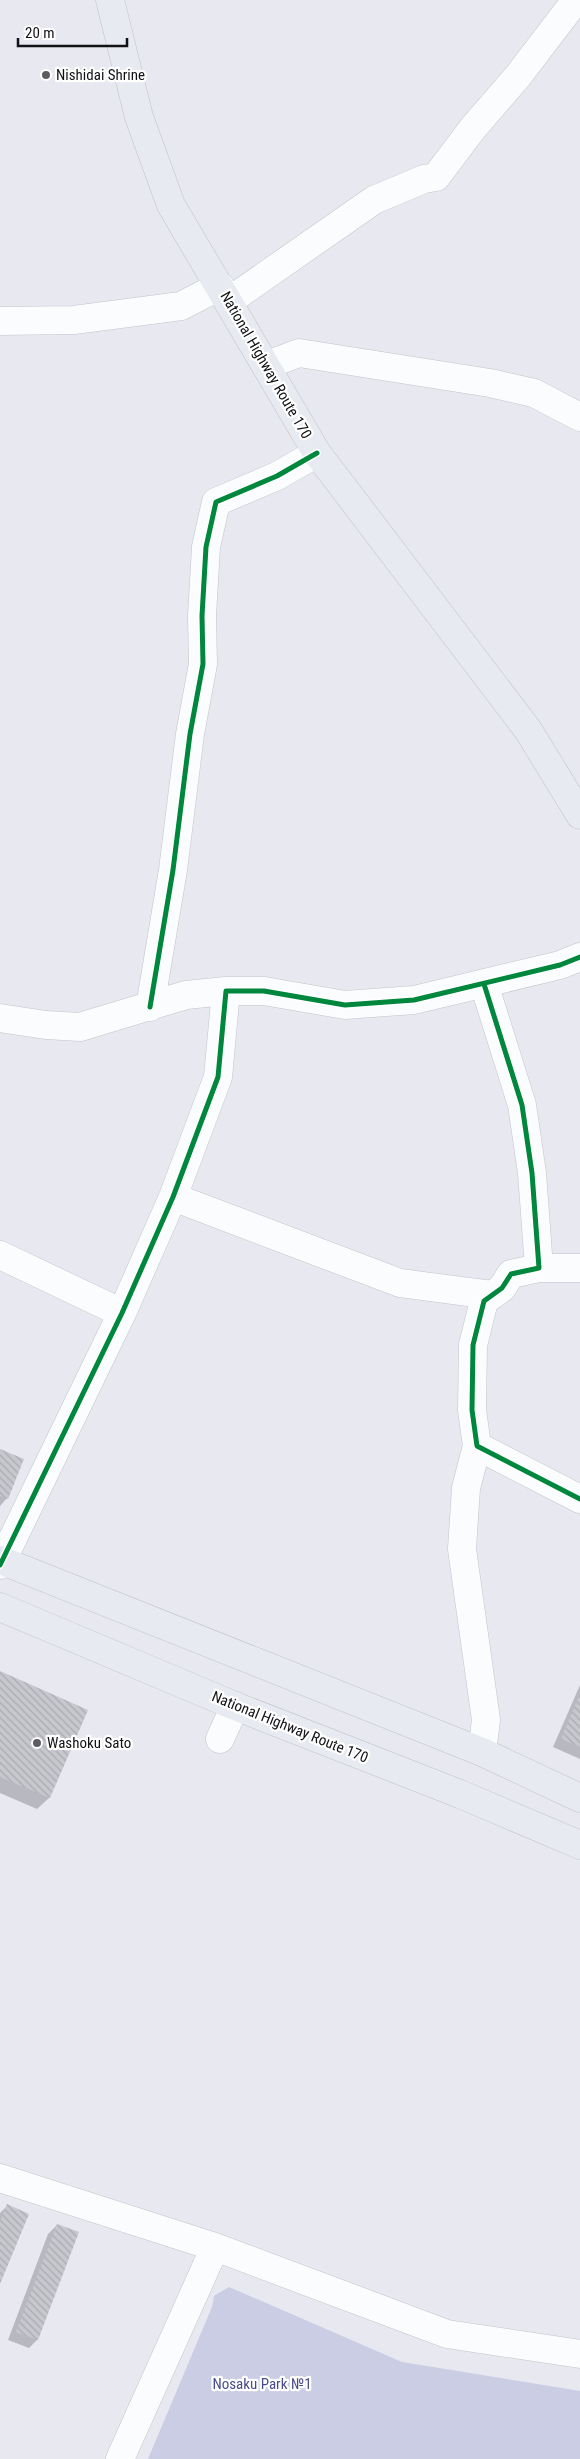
<svg xmlns="http://www.w3.org/2000/svg" width="580" height="2459" viewBox="0 0 580 2459" font-family="'Roboto Condensed',sans-serif">
<style>
.park{fill:#cacde3}
.shadow{fill:#0003}
.building{fill:url(#building-back-hatch)}
.lines{fill:none;stroke-linecap:round;stroke-linejoin:round}
.minor-casing{stroke:#c3c4ca;stroke-width:29}
.highway-casing{stroke:#c2c3c6;stroke-width:29}
.minor{stroke:#fbfcfd;stroke-width:28}
.highway{stroke:#e8eaf1;stroke-width:28}
.cycleway-casing{stroke:#fff;stroke-width:8}
.cycleway{stroke:#00873e;stroke-width:5}
.poi-dot{fill:#5c5c62;stroke:#fff;stroke-width:2}
.labels{text-anchor:middle;dominant-baseline:central;stroke-width:4.5;stroke-linejoin:round;paint-order:stroke}
.poi-label{font-size:15px;fill:#111116;stroke:#fff;text-anchor:start}
.street-label{font-size:15px;fill:#111116;stroke:#fff}
.park-label{font-size:15px;fill:#494c8a;stroke:#fff}
</style>
<defs>
<pattern id="building-back-hatch" width="6" height="6" patternUnits="userSpaceOnUse" patternTransform="scale(1.25)"><rect width="6" height="6" fill="#c7c8ce"/><path d="M-1 5l2 2M0 0l6 6M5-1l2 2" fill="none" stroke="#aaabb0"/></pattern>
</defs>
<rect width="100%" height="100%" fill="#e7e8f0"/>
<path class="park" d="M229 2287 402 2362 580 2391V2459H148L212 2307 214 2296Z"/>
<path class="shadow" d="M0 1451 7 1498 0 1506Z
M0 1672 87 1710 49 1798 37 1809 0 1793Z
M580 1685V1759L553 1747Z
M7 2206 0 2281V2213Z
M57 2225 37 2340 29 2348 8 2340 48 2234Z"/>
<path class="building" d="M0 1449 24 1459 8 1499 0 1496Z
M0 1671 88 1710 50 1798 0 1777Z
M580 1694V1747L561 1739Z
M7 2204 29 2214 0 2284V2221Z
M57 2224 79 2232 38 2340 16 2332Z"/>
<g class="lines">
<g class="minor-casing">
<path id="minor" d="M229 301 374 200 424 179 436 177 473 128 518 76 576 0
M0 321 74 320 181 306 220 286
M267 365 299 353 490 383 534 393 580 417
M484 984 522 1105 532 1173 539 1268 511 1274 502 1288 484 1301 473 1345 472 1410 477 1446 580 1499
M150 1007 173 870 190 734 203 664 202 616 206 547 216 502 277 476 317 453
M0 1018 46 1025 80 1027 186 995 226 991
M173 1197 400 1283 492 1295
M0 1255 122 1313
M539 1268H580
M477 1446 466 1488 462 1549 486 1720 482 1752
M0 1565 122 1313 173 1197 218 1077 226 991H264L345 1005 414 1000 560 965 580 957
M220 1739 235 1706
M0 2178 215 2247 447 2334 580 2354
M120 2459 215 2247"/>
</g>
<g class="highway-casing">
<path id="highway" d="M110 0 139 117 171 205 317 453 528 730 580 815
M0 1560 482 1752 580 1798
M0 1607 235 1706 460 1794 580 1845"/>
</g>
<use href="#minor" class="minor"/>
<use href="#highway" class="highway"/>
<g class="cycleway-casing">
<path id="cycleway" d="M484 984 522 1105 532 1173 539 1268 511 1274 502 1288 484 1301 473 1345 472 1410 477 1446 580 1499
M150 1007 173 870 190 734 203 664 202 616 206 547 216 502 277 476 317 453
M0 1565 122 1313 173 1197 218 1077 226 991H264L345 1005 414 1000 560 965 580 957"/>
</g>
<use href="#cycleway" class="cycleway"/>
</g>
<g class="poi-dot">
<circle cx="46" cy="75" r="5"/>
<circle cx="37" cy="1743" r="5"/>
</g>
<g class="labels">
<g class="poi-label">
<text x="56" y="75">Nishidai Shrine</text>
<text x="47" y="1743">Washoku Sato</text>
</g>
<g class="street-label">
<text transform="translate(266 365) rotate(60)">National Highway Route 170</text>
<text transform="translate(290 1727) rotate(22)">National Highway Route 170</text>
</g>
<g class="park-label">
<text x="262" y="2384">Nosaku Park №1</text>
</g>
</g>
<path d="M18 38v8h109v-8" fill="none" stroke="#111116" stroke-width="2.5"/>
<text x="25" y="38" font-size="15" fill="#111116" stroke="#ffffff" stroke-width="4" paint-order="stroke">20 m</text>
</svg>
